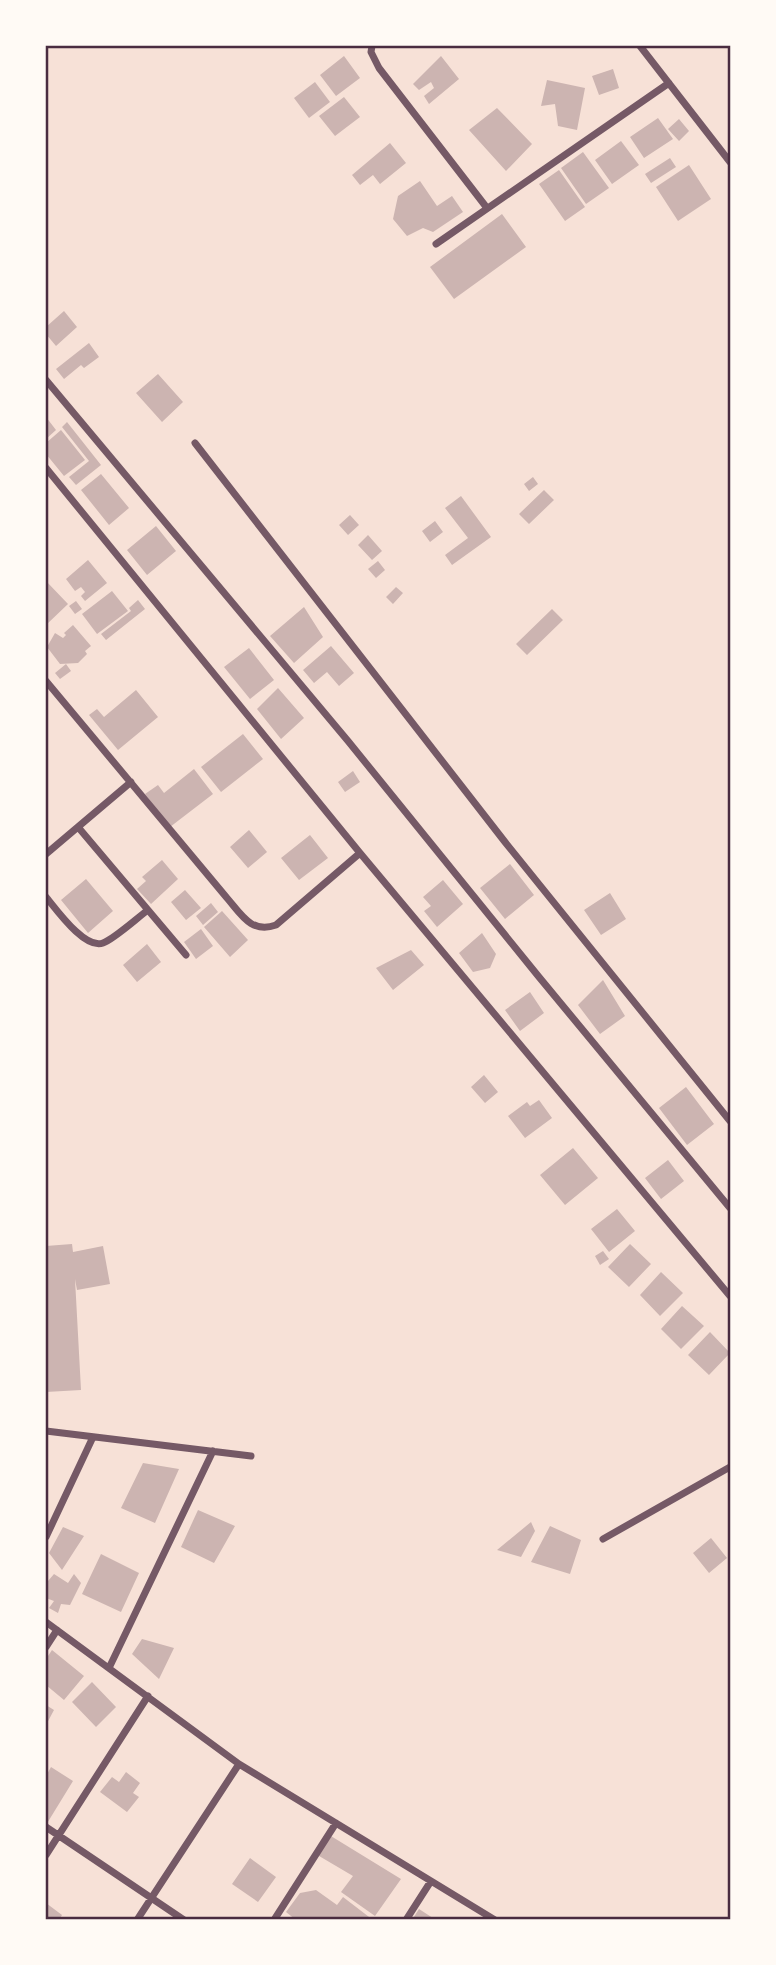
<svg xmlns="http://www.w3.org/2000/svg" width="776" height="1965" viewBox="0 0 776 1965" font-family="'Source Serif 4',serif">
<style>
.building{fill:#ccb4b1}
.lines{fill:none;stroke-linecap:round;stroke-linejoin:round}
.minor{stroke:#755966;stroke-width:7}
.neatline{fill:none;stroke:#4a2c40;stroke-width:2.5}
</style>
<rect width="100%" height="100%" fill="#f7e1d7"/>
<path class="building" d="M344 56 360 78 336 96 320 75Z
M441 56 459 79 429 104 424 96 434 88 431 82 419 90 413 84Z
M613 69 619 88 599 95 592 76Z
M547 80 585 88 577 130 558 126 555 104 541 106Z
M315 82 330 102 309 118 294 98Z
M344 97 360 117 335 136 319 116Z
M497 108 532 144 506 171 469 130Z
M658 118 673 139 644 158 630 137Z
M679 119 689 131 679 141 668 129Z
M621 141 639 165 612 184 595 160Z
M390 143 406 163 380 184 373 175 360 185 352 175Z
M583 152 609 188 586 204 561 168Z
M670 158 676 167 651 183 645 174Z
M689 165 711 199 678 221 656 187Z
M559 170 585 207 565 221 539 184Z
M420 181 437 206 452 196 463 212 433 232 423 228 407 236 393 219 398 196Z
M502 214 526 247 454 299 430 267Z
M64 311 77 327 56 346 46 334V327Z
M89 343 99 357 84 368 81 365 64 379 56 369Z
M158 374 183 402 162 422 136 393Z
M46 417 56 430 46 439Z
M67 422 101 465 76 485 69 477 89 461 62 427Z
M61 430 85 460 64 476 46 454V443Z
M101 474 129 508 109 525 81 490Z
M533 477 538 484 529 491 524 484Z
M544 490 554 500 529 524 519 514Z
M461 496 491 537 452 565 445 555 468 538 445 508Z
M350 515 359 525 348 535 339 525Z
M435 521 443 532 430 542 422 531Z
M156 526 176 551 147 575 127 550Z
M368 535 382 551 372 560 358 545Z
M88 560 107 583 85 601 81 596 85 592 81 587 75 591 66 579Z
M378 561 385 570 376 578 368 569Z
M46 581 68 604 46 625Z
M396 587 403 593 393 604 386 597Z
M112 591 128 611 97 634 82 614Z
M138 600 145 609 106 640 101 634 131 611 129 608Z
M76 601 82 609 75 614 69 606Z
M304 607 323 637 294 663 270 636Z
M552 609 563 620 527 655 516 644Z
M73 625 91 646 85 651 87 654 78 663 60 664 47 647 55 633 63 638 66 635 64 633Z
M331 646 354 673 339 686 327 672 314 683 303 670Z
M249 648 274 680 250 699 224 667Z
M66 664 71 671 60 679 55 673Z
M278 688 304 718 281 739 257 709Z
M136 690 158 717 118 750 89 715 97 709 104 717Z
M243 734 263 759 221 792 201 767Z
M194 769 213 794 170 827 145 794 158 785 164 793Z
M353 771 360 782 345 792 338 782Z
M249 830 267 852 248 868 230 847Z
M310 835 328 858 299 880 281 858Z
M162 860 178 879 151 904 137 889 146 881 142 877Z
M510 864 534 895 505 919 480 888Z
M86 879 113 911 88 933 61 900Z
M443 880 463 904 437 927 424 911 431 906 423 897Z
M185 890 201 908 186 920 171 902Z
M610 893 626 919 601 935 584 910Z
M211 903 218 912 203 925 196 916Z
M222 911 248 940 230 957 204 927Z
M201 929 213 946 196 959 184 942Z
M482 933 496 954 490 968 473 972 459 953Z
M147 944 161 962 137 982 123 965Z
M411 950 424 965 393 990 376 968Z
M603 980 625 1016 600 1034 578 1005Z
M530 992 544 1013 520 1031 505 1010Z
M484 1075 498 1092 485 1103 471 1087Z
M686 1087 714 1124 687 1145 659 1108Z
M539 1100 552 1118 525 1138 508 1116 527 1102 530 1106Z
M573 1148 598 1178 565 1205 540 1175Z
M668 1160 684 1181 661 1199 645 1178Z
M617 1209 635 1231 609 1252 591 1229Z
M72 1244 73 1252 103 1246 110 1284 77 1290 75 1279 81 1390 46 1392V1246Z
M630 1244 651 1264 629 1287 608 1267Z
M603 1251 609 1259 600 1265 595 1256Z
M661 1272 683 1293 660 1316 640 1295Z
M682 1306 704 1326 681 1349 661 1329Z
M710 1332 730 1353 709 1375 688 1355Z
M143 1463 179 1469 155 1523 121 1508Z
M198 1510 235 1526 214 1563 181 1547Z
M531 1522 535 1531 521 1557 497 1550Z
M550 1526 581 1540 570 1574 531 1562Z
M63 1527 84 1536 62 1570 49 1553Z
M711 1538 727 1558 709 1573 693 1553Z
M101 1554 139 1573 121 1612 82 1594Z
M54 1574 68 1583 74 1574 81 1583 70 1605 61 1604 58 1613 49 1608 54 1601 46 1598V1580L48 1581Z
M142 1639 174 1648 159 1679 132 1654Z
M52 1650 84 1676 64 1700 46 1685V1659Z
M92 1682 116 1707 96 1727 72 1702Z
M46 1705 54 1710 46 1725Z
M51 1767 73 1781 46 1825V1776Z
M126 1772 140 1783 133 1793 139 1797 127 1812 100 1792 112 1777 119 1782Z
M326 1833 401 1879 375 1916 341 1892 353 1876 314 1853Z
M250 1858 276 1877 258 1902 232 1884Z
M316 1890 337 1905 343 1897 373 1920H296L286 1912 300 1893Z
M46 1903 62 1915 59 1920H46Z
M419 1909 436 1920H412Z"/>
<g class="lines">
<path class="minor" d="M372 46 371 52 379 68 487 208
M640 46 730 162
M436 244 669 83
M46 380 348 741 539 977 730 1208
M195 443 505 842 730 1121
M46 468 360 853 730 1296
M46 681 227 898C241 914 251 934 276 925L360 853
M78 827 186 955
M46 854 131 782
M46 897C56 909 85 950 103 943 114 939 137 918 148 910
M46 1431 251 1456
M46 1537 93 1437
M603 1539 730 1467
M46 1622 239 1764 495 1920
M46 1647 57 1630
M109 1668 213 1451
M46 1827 184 1920
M46 1855 148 1696
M137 1920 239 1764
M274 1920 336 1823
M406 1920 431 1881"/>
</g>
<rect width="776" height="1965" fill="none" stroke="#fffaf5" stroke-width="94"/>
<rect x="47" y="47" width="682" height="1871" class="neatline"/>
</svg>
